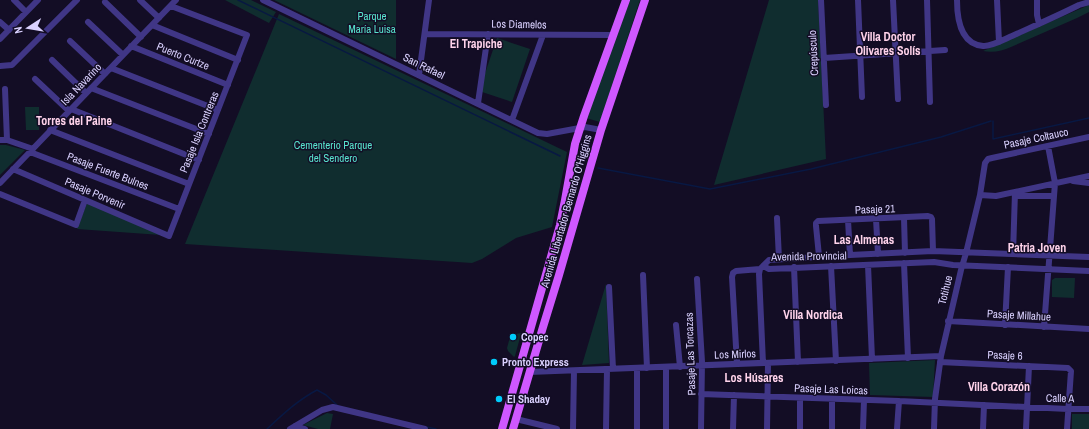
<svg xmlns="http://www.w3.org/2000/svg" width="1089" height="429" viewBox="0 0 1089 429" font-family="'Archivo Narrow',sans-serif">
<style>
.green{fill:#102d2f}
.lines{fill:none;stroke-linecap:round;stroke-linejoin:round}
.stream{stroke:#081843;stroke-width:1.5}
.minor{stroke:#403686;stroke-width:6}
.major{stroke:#cf58ff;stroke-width:8}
.poi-dot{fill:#00ccfc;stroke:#130d25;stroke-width:1.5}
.labels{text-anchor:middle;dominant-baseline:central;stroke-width:3;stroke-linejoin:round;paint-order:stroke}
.park-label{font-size:11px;fill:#58e4ce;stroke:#130d25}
.street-label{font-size:11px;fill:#dad1ff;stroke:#130d25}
.poi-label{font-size:11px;font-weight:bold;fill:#dad1ff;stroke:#130d25;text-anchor:start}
.neighbourhood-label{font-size:12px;font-weight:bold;fill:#ffd3eb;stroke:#130d25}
</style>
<rect width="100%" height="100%" fill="#130d25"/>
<path class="green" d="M225 0H251L276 12 269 23Z
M274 0H396V59Z
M630 0H640L600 122 586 118Z
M769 0H818L826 159 714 185Z
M1089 5V12L1077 18 1011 47C1002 51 993 53 983 51Z
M279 14 567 152 552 227 516 238 482 259 472 263 185 244Z
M497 38 530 49 512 102 479 91Z
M25 107H39V130H26Z
M0 145H6L25 150 0 175Z
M87 203 161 235 77 229Z
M1055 278H1075L1074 298 1052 297V280Z
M606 284 609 363 582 365Z
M521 333V334L515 356 514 357 508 351 507 348 510 337 511 335Z
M935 360 933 397 870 395 869 363Z
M327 413 333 414 330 429H318L303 425Z
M1072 414H1089V429H1072Z"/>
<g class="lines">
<path class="stream" d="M238 0 560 156
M993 121V139L1089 118
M598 168 710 189 811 169 941 137 991 121
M427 427 436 429
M267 429C283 414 298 400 317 390L326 395 337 405"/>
<path class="minor" d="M14 0 26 12
M140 0 159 18
M263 0 538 133 547 134 585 127 601 130
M821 0 826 105
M858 0 862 97
M893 0 898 99
M927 0 930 102
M957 0C957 18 960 44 983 46 990 47 1005 39 1012 36 1034 26 1057 16 1079 5L1089 2
M997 0 999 42
M1037 0V15L1039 24
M105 2 141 37
M0 22 9 30
M88 22 123 55
M152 25 238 60
M425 34 613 35
M0 39 38 0
M70 41 105 74
M131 46 228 85
M824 58 945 50
M52 60 86 93
M0 66 12 65 77 0
M111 68 218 110
M419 75 429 0
M35 79 69 111
M91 88 209 134
M5 89 7 140
M478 103 488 34
M71 109 199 160
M512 120 543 35
M50 130 189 184
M0 140H7L33 149
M30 152 179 209
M13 169 169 236 247 35 171 6
M1073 181 1089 183
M0 183 176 0
M0 194 76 225 85 200
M980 195 996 196 1089 176
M1015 196H1054
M777 218 779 259
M904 218 905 253
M876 219 878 254
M848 220 850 255
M1013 254 1015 192
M819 256 816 226V223L818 221 928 216 931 217 932 219 933 251
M904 263 908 358
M868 265 872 359
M763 266 769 269 934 262 953 265 1089 271
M831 266 836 361
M794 267 798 362
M643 275 647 368
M697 279 702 362 701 429
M609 287 613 369
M948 321 1089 329
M676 325 680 367
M1005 325 1008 267
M1044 327 1055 183 1048 146
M940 362 1068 368 1071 371 1067 429
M763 363 759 274 760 269 769 260 850 255 933 251 1089 257
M737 364 732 277 733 273 736 271 760 269
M529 372 941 356
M701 394 899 401 1068 409H1089
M516 419 557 429
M295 426 305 429
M290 429 322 410 333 407 425 429
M573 429 574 371
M606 429 607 369
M637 429V368
M666 429V367
M733 429 734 395
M767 429 768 363
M800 429V398
M832 429V399
M863 429 864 400
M897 429 899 401
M934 429 935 399 941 356 961 270 966 253 980 195 985 163 988 159 992 158 1089 137
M983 429 984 405
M1026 429 1029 366"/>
<path class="major" d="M502 429 560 225 565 200 575 144 584 116 626 0
M513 429 543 327 559 275 601 130 645 0"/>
</g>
<g class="poi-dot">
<circle cx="513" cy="337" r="4"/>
<circle cx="494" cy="362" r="4"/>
<circle cx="499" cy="399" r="4"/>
</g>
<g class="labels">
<g class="park-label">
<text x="372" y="16">Parque<tspan x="372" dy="13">María Luisa</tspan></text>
<text x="333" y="145">Cementerio Parque<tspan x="333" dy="13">del Sendero</tspan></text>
</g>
<g class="street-label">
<text transform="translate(519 24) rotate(1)">Los Diamelos</text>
<text transform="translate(813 53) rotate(-93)">Crepúsculo</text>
<text transform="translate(183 56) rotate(22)">Puerto Curtze</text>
<text transform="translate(424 66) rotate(26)">San Rafael</text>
<text transform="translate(81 84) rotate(-46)">Isla Navarino</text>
<text transform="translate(199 132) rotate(-68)">Pasaje Isla Contreras</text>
<text transform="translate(1036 138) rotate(-12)">Pasaje Coltauco</text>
<text transform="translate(108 171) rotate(21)">Pasaje Fuerte Bulnes</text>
<text transform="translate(95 193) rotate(23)">Pasaje Porvenir</text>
<text transform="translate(875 209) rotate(-2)">Pasaje 21</text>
<text transform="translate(566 211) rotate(-74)">Avenida Libertador Bernardo O'Higgins</text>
<text transform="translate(809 256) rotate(-1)">Avenida Provincial</text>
<text transform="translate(945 290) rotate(-76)">Totihue</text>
<text transform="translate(1019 315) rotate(3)">Pasaje Millahue</text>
<text transform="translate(690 354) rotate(-92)">Pasaje Las Torcazas</text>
<text transform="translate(735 354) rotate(-2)">Los Mirlos</text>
<text transform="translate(1005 355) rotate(2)">Pasaje 6</text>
<text transform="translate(831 389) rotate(2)">Pasaje Las Loicas</text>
<text transform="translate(1060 398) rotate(1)">Calle A</text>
</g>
<g class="poi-label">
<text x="521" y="337">Copec</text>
<text x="502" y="362">Pronto Express</text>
<text x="507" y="399">El Shaday</text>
</g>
<g class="neighbourhood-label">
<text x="888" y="37">Villa Doctor<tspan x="888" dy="14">Olivares Solís</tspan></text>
<text x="476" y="44">El Trapiche</text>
<text x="74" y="121">Torres del Paine</text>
<text x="864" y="240">Las Almenas</text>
<text x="1037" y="248">Patria Joven</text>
<text x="813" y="315">Villa Nordica</text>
<text x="754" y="378">Los Húsares</text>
<text x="999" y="387">Villa Corazón</text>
</g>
</g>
<g transform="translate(28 28) rotate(258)" stroke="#130d25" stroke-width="3" paint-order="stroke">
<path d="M0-3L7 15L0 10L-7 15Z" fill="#dad1ff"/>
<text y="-6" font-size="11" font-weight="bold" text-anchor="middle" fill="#dad1ff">N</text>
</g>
</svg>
